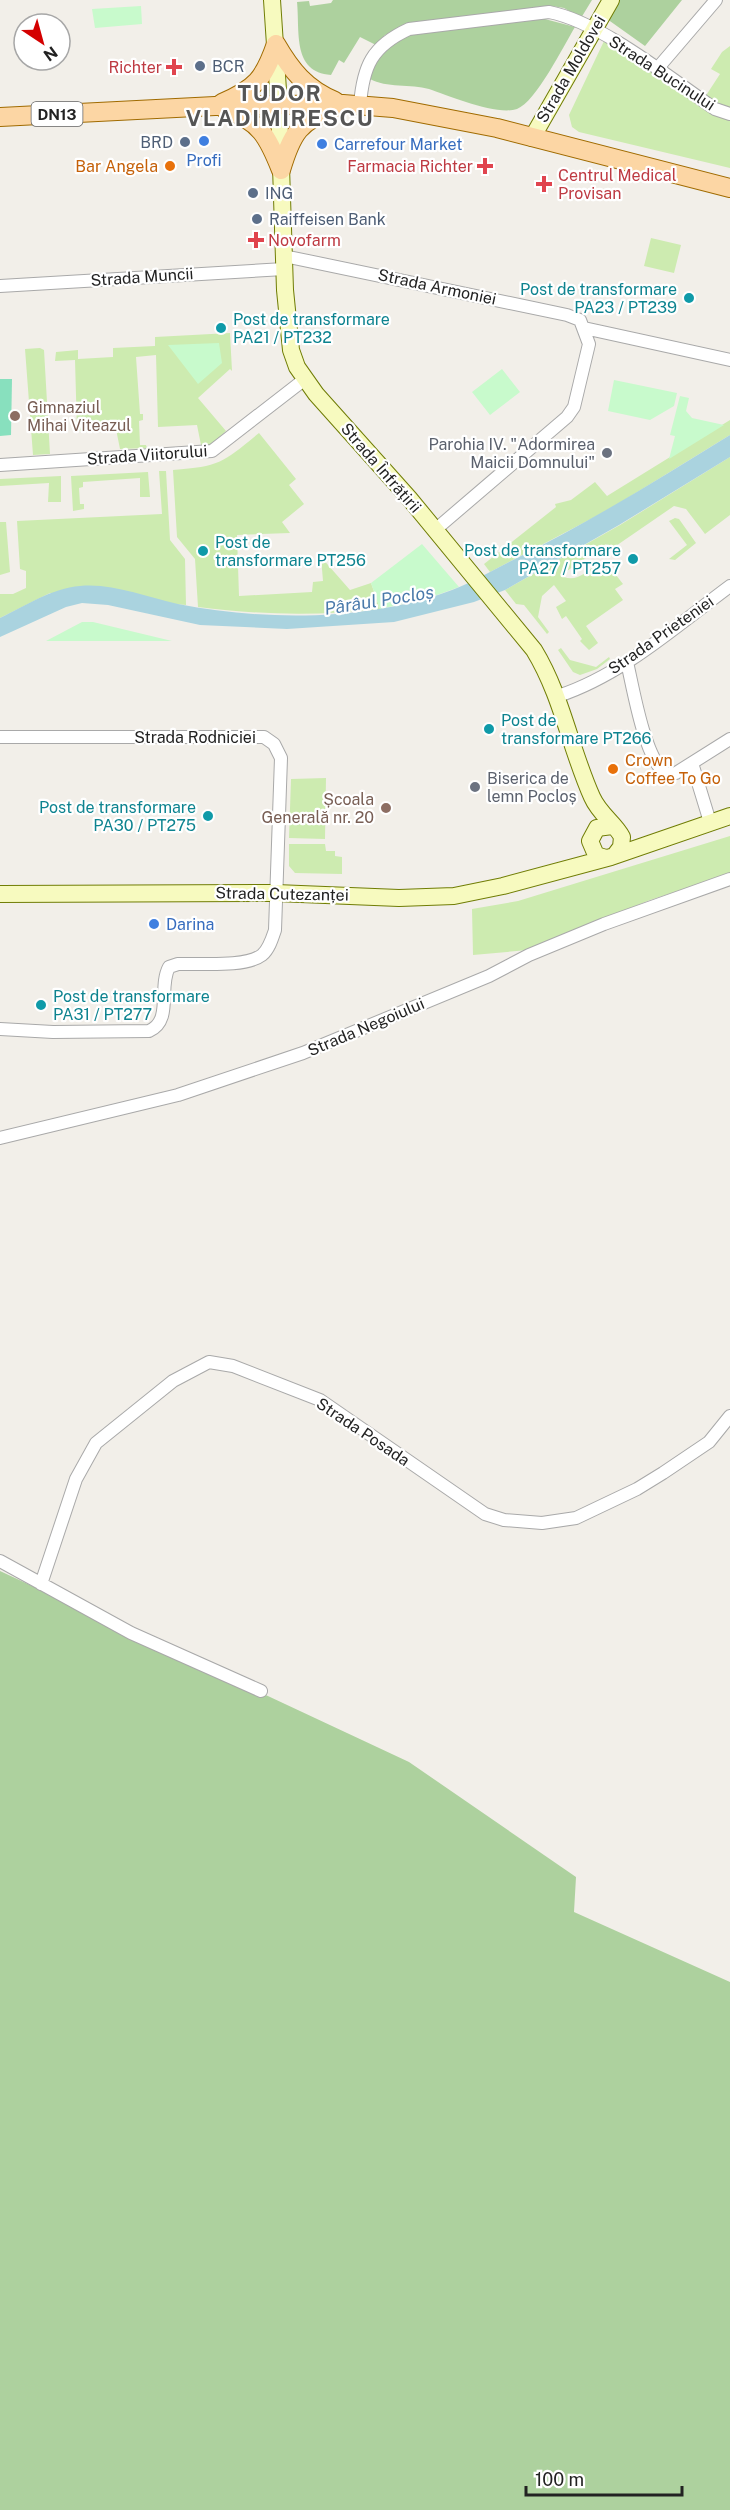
<svg xmlns="http://www.w3.org/2000/svg" width="730" height="2510" viewBox="0 0 730 2510" font-family="'Public Sans',sans-serif">
<style>
.grass{fill:#cdebb0}
.forest{fill:#add19e}
.park{fill:#c8facc}
.pitch{fill:#88e0be}
.water{fill:#aad3df}
.lines{fill:none;stroke-linecap:round;stroke-linejoin:round}
.street-casing{stroke:#a9a9a9;stroke-width:14}
.secondary-casing{stroke:#707d05;stroke-width:18}
.primary-casing{stroke:#a06b00;stroke-width:20}
.street{stroke:#fff;stroke-width:12}
.secondary{stroke:#f7fabf;stroke-width:16}
.primary{stroke:#fcd6a4;stroke-width:18}
.service-dot{fill:#5c6f8a;stroke:#fff;stroke-width:2}
.health-dot{fill:#e0444e;stroke:#fff;stroke-width:2}
.shop-dot{fill:#3f7fe0;stroke:#fff;stroke-width:2}
.food-dot{fill:#e8710a;stroke:#fff;stroke-width:2}
.culture-dot{fill:#0f9aa8;stroke:#fff;stroke-width:2}
.education-dot{fill:#8d6e63;stroke:#fff;stroke-width:2}
.worship-dot{fill:#6b7280;stroke:#fff;stroke-width:2}
.labels{text-anchor:middle;dominant-baseline:central;stroke-width:4.5;stroke-linejoin:round;paint-order:stroke}
.shield{fill:#fff;stroke:#646464;stroke-width:1.5}
.shield-label{font-size:15px;font-weight:bold;fill:#222}
.service-label{font-size:16px;fill:#4e5e75;stroke:#fff;text-anchor:start}
.health-label{font-size:16px;fill:#be3a42;stroke:#fff;text-anchor:end}
.street-label{font-size:16px;fill:#222;stroke:#fff}
.shop-label{font-size:16px;fill:#366cbe;stroke:#fff;text-anchor:start}
.food-label{font-size:16px;fill:#c56008;stroke:#fff;text-anchor:end}
.culture-label{font-size:16px;fill:#0d838f;stroke:#fff;text-anchor:start}
.education-label{font-size:16px;fill:#785e54;stroke:#fff;text-anchor:start}
.worship-label{font-size:16px;fill:#5b616d;stroke:#fff;text-anchor:end}
.water-label{font-size:18px;font-style:italic;fill:#4a7aab;stroke:#fff}
.district-label{font-size:22px;font-weight:bold;letter-spacing:1.5px;fill:#555;stroke:#fff}
</style>
<rect width="100%" height="100%" fill="#f2efe9"/>
<path class="grass" d="M604 41 730 119V168L579 132 572 127 569 115Z
M730 46V108L718 105 705 97 720 74 711 69 722 52Z
M651 238 681 245 674 273 644 266Z
M230 333 232 371 230 369 198 398 226 431 211 445H201L197 425 158 427 156 355 136 357 140 414H143V420L139 421 140 445H146L147 448 120 449 116 429 77 431 75 360 55 361 56 352 78 350V359L113 357V348L155 346V337Z
M40 348 44 350 50 454 33 455 25 349Z
M730 420V435L608 510 490 572 484 564 556 507 555 504 571 500 595 482 607 496Z
M259 433 296 479 289 485 304 504 282 522 290 533 237 535 239 596 312 592 313 582 323 581 321 557 350 590 371 583 380 609C319 616 260 615 198 607L195 559 177 537 173 470C221 466 222 463 259 433Z
M730 457V515L705 534 686 509 674 506 610 550 606 544 596 550 600 556H589L564 573V577C576 582 587 572 596 565L609 566 623 584 615 589 623 600 586 626 598 643 589 650 580 641 582 639 566 616 562 619 556 607 566 601 554 585 542 596 538 617 549 632 547 634 524 605 516 604 505 590 620 525Z
M159 471H166L170 540 185 559 186 605 50 593 0 618V594H13L26 588V571L20 569 17 521 162 514Z
M148 472 150 497H140V478L83 482V487L79 488 80 504H84V509L73 511 71 476Z
M61 476V502H48L49 483 0 486V479Z
M675 518 679 519 696 543 675 560 669 559 687 545 669 521Z
M0 522H6L10 572 0 575Z
M561 648 570 660 596 667 609 657 610 659 597 669 580 675 573 672 558 650Z
M326 778 325 839 289 838 291 779Z
M730 836V874L650 900 528 950 473 955 472 909 518 901Z
M289 844H325L326 851H335V856L342 857V874L295 873 289 866Z"/>
<path class="forest" d="M333 0H592L581 18 564 8 552 6 509 15 408 25 385 35 376 45 360 37 344 63 339 60 331 75C292 72 300 32 297 2L309 1 310 6 331 3Z
M619 0H682L645 46 607 19Z
M541 18 575 27C564 45 536 102 517 109 497 116 450 96 429 89 411 84 386 88 370 79L369 74 383 50 410 33Z
M0 1571 409 1762 576 1877 574 1912 730 1982V2510H0Z"/>
<path class="park" d="M141 6 142 24 95 28 92 9Z
M219 343 222 363 198 384 168 345Z
M502 369 520 392 490 415 472 392Z
M614 380 677 393 674 406 650 420 608 411Z
M680 396 689 398 686 411 692 418 724 425 669 459 675 436 670 435Z
M422 544 459 587 429 598 380 609 371 583Z
M82 622H93L172 641H46Z"/>
<path class="pitch" d="M0 379H12L11 435 0 436Z"/>
<path class="water" d="M730 435V457L619 525 505 590 474 602 394 622 287 629 200 625 108 605 82 603 66 607 0 637V618C25 606 52 588 80 586 113 583 145 597 178 604 229 614 284 618 336 614 375 611 415 604 452 590 473 582 493 570 513 560 588 523 659 479 730 435Z"/>
<g class="lines">
<g class="street-casing">
<path id="street" d="M657 69 716 0
M360 105C363 66 372 46 409 29L549 12C601 22 671 79 715 109L730 114
M284 256 567 315 580 320 589 344 574 407 567 417 435 530
M0 286 284 269
M584 328 730 360
M0 465 212 451 305 379
M627 662C633 688 644 754 663 771 667 775 672 774 676 773L730 739
M558 696C622 675 676 626 730 586
M0 737H264L274 744 281 758 275 930C272 939 269 949 262 955 245 968 199 963 178 964L169 967C158 987 173 1021 149 1031L53 1032 0 1029
M692 763 710 822
M0 1138 178 1095 303 1053 489 976 529 955 604 924 730 879
M0 1561 131 1633 261 1691
M41 1584 76 1479 96 1443 173 1381 209 1362 233 1366 320 1400 485 1514 504 1520 542 1523 576 1518 637 1489 663 1473 709 1442 730 1416"/>
</g>
<g class="secondary-casing">
<path id="secondary" d="M272 0 279 105 285 290 291 350 297 367 316 394 409 498 534 650C562 696 570 748 592 797 600 815 615 823 622 837L621 847 615 855
M532 138 611 0
M606 858 596 855 590 841 597 828 612 826
M0 894 276 893 399 898 454 896 503 886 611 857 730 816"/>
</g>
<g class="primary-casing">
<path id="primary" d="M276 44C291 70 306 89 335 101
M222 103C256 88 264 79 276 44
M225 109C260 121 268 137 281 170
M0 117 215 106 343 104 393 108 497 128 730 188
M281 170C292 133 299 122 335 107"/>
</g>
<use href="#street" class="street"/>
<use href="#secondary" class="secondary"/>
<use href="#primary" class="primary"/>
</g>
<g class="service-dot">
<circle cx="200" cy="66" r="6"/>
<circle cx="185" cy="142" r="6"/>
<circle cx="253" cy="193" r="6"/>
<circle cx="257" cy="219" r="6"/>
</g>
<g class="health-dot">
<path d="M171 58h6v6h6v6h-6v6h-6v-6h-6v-6h6z"/>
<path d="M482 157h6v6h6v6h-6v6h-6v-6h-6v-6h6z"/>
<path d="M541 175h6v6h6v6h-6v6h-6v-6h-6v-6h6z"/>
<path d="M253 231h6v6h6v6h-6v6h-6v-6h-6v-6h6z"/>
</g>
<g class="shop-dot">
<circle cx="204" cy="141" r="6"/>
<circle cx="322" cy="144" r="6"/>
<circle cx="154" cy="924" r="6"/>
</g>
<g class="food-dot">
<circle cx="170" cy="166" r="6"/>
<circle cx="613" cy="769" r="6"/>
</g>
<g class="culture-dot">
<circle cx="689" cy="298" r="6"/>
<circle cx="221" cy="328" r="6"/>
<circle cx="203" cy="551" r="6"/>
<circle cx="633" cy="559" r="6"/>
<circle cx="489" cy="729" r="6"/>
<circle cx="208" cy="816" r="6"/>
<circle cx="41" cy="1005" r="6"/>
</g>
<g class="education-dot">
<circle cx="15" cy="416" r="6"/>
<circle cx="386" cy="808" r="6"/>
</g>
<g class="worship-dot">
<circle cx="607" cy="453" r="6"/>
<circle cx="475" cy="787" r="6"/>
</g>
<g class="labels">
<rect class="shield" x="31.5" y="102" width="51" height="24" rx="4.5"/>
<g class="shield-label">
<text x="57" y="114">DN13</text>
</g>
<g class="service-label">
<text x="212" y="66">BCR</text>
<text x="173" y="142" text-anchor="end">BRD</text>
<text x="265" y="193">ING</text>
<text x="269" y="219">Raiffeisen Bank</text>
</g>
<g class="health-label">
<text x="162" y="67">Richter</text>
<text x="473" y="166">Farmacia Richter</text>
<text x="558" y="175" text-anchor="start">Centrul Medical<tspan x="558" dy="18">Provisan</tspan></text>
<text x="268" y="240" text-anchor="start">Novofarm</text>
</g>
<g class="street-label">
<text transform="translate(571 69) rotate(-60)">Strada Moldovei</text>
<text transform="translate(662 73) rotate(33)">Strada Bucinului</text>
<text transform="translate(142 277) rotate(-4)">Strada Muncii</text>
<text transform="translate(437 287) rotate(12)">Strada Armoniei</text>
<text transform="translate(147 455) rotate(-4)">Strada Viitorului</text>
<text transform="translate(381 468) rotate(49)">Strada Înfrățirii</text>
<text transform="translate(661 635) rotate(-35)">Strada Prieteniei</text>
<text x="195" y="737">Strada Rodniciei</text>
<text transform="translate(282 894) rotate(1)">Strada Cutezanței</text>
<text transform="translate(366 1027) rotate(-23)">Strada Negoiului</text>
<text transform="translate(363 1432) rotate(34)">Strada Posada</text>
</g>
<g class="shop-label">
<text x="334" y="144">Carrefour Market</text>
<text x="204" y="160" text-anchor="middle">Profi</text>
<text x="166" y="924">Darina</text>
</g>
<g class="food-label">
<text x="158" y="166">Bar Angela</text>
<text x="625" y="760" text-anchor="start">Crown<tspan x="625" dy="18">Coffee To Go</tspan></text>
</g>
<g class="culture-label">
<text x="677" y="289" text-anchor="end">Post de transformare<tspan x="677" dy="18">PA23 / PT239</tspan></text>
<text x="233" y="319">Post de transformare<tspan x="233" dy="18">PA21 / PT232</tspan></text>
<text x="215" y="542">Post de<tspan x="215" dy="18">transformare PT256</tspan></text>
<text x="621" y="550" text-anchor="end">Post de transformare<tspan x="621" dy="18">PA27 / PT257</tspan></text>
<text x="501" y="720">Post de<tspan x="501" dy="18">transformare PT266</tspan></text>
<text x="196" y="807" text-anchor="end">Post de transformare<tspan x="196" dy="18">PA30 / PT275</tspan></text>
<text x="53" y="996">Post de transformare<tspan x="53" dy="18">PA31 / PT277</tspan></text>
</g>
<g class="education-label">
<text x="27" y="407">Gimnaziul<tspan x="27" dy="18">Mihai Viteazul</tspan></text>
<text x="374" y="799" text-anchor="end">Școala<tspan x="374" dy="18">Generală nr. 20</tspan></text>
</g>
<g class="worship-label">
<text x="595" y="444">Parohia IV. "Adormirea<tspan x="595" dy="18">Maicii Domnului"</tspan></text>
<text x="487" y="778" text-anchor="start">Biserica de<tspan x="487" dy="18">lemn Pocloș</tspan></text>
</g>
<g class="water-label">
<text transform="translate(379 600) rotate(-9)">Pârâul Pocloș</text>
</g>
<g class="district-label">
<text x="280" y="93">TUDOR<tspan x="280" dy="25">VLADIMIRESCU</tspan></text>
</g>
</g>
<g transform="translate(42 42) rotate(144)"><circle r="28" fill="#ffffff" stroke="#a7a7a7" stroke-width="1.5"/>
<path d="M0-4.5L10 22L0 15L-10 22Z" fill="#d40000"/>
<text y="-9" font-size="16" font-weight="bold" text-anchor="middle" fill="#222222">N</text>
</g>
<path d="M526 2486v9h156v-9" fill="none" stroke="#222222" stroke-width="3"/>
<text x="535" y="2486" font-size="18" fill="#222222" stroke="#ffffff" stroke-width="4.5" paint-order="stroke">100 m</text>
</svg>
